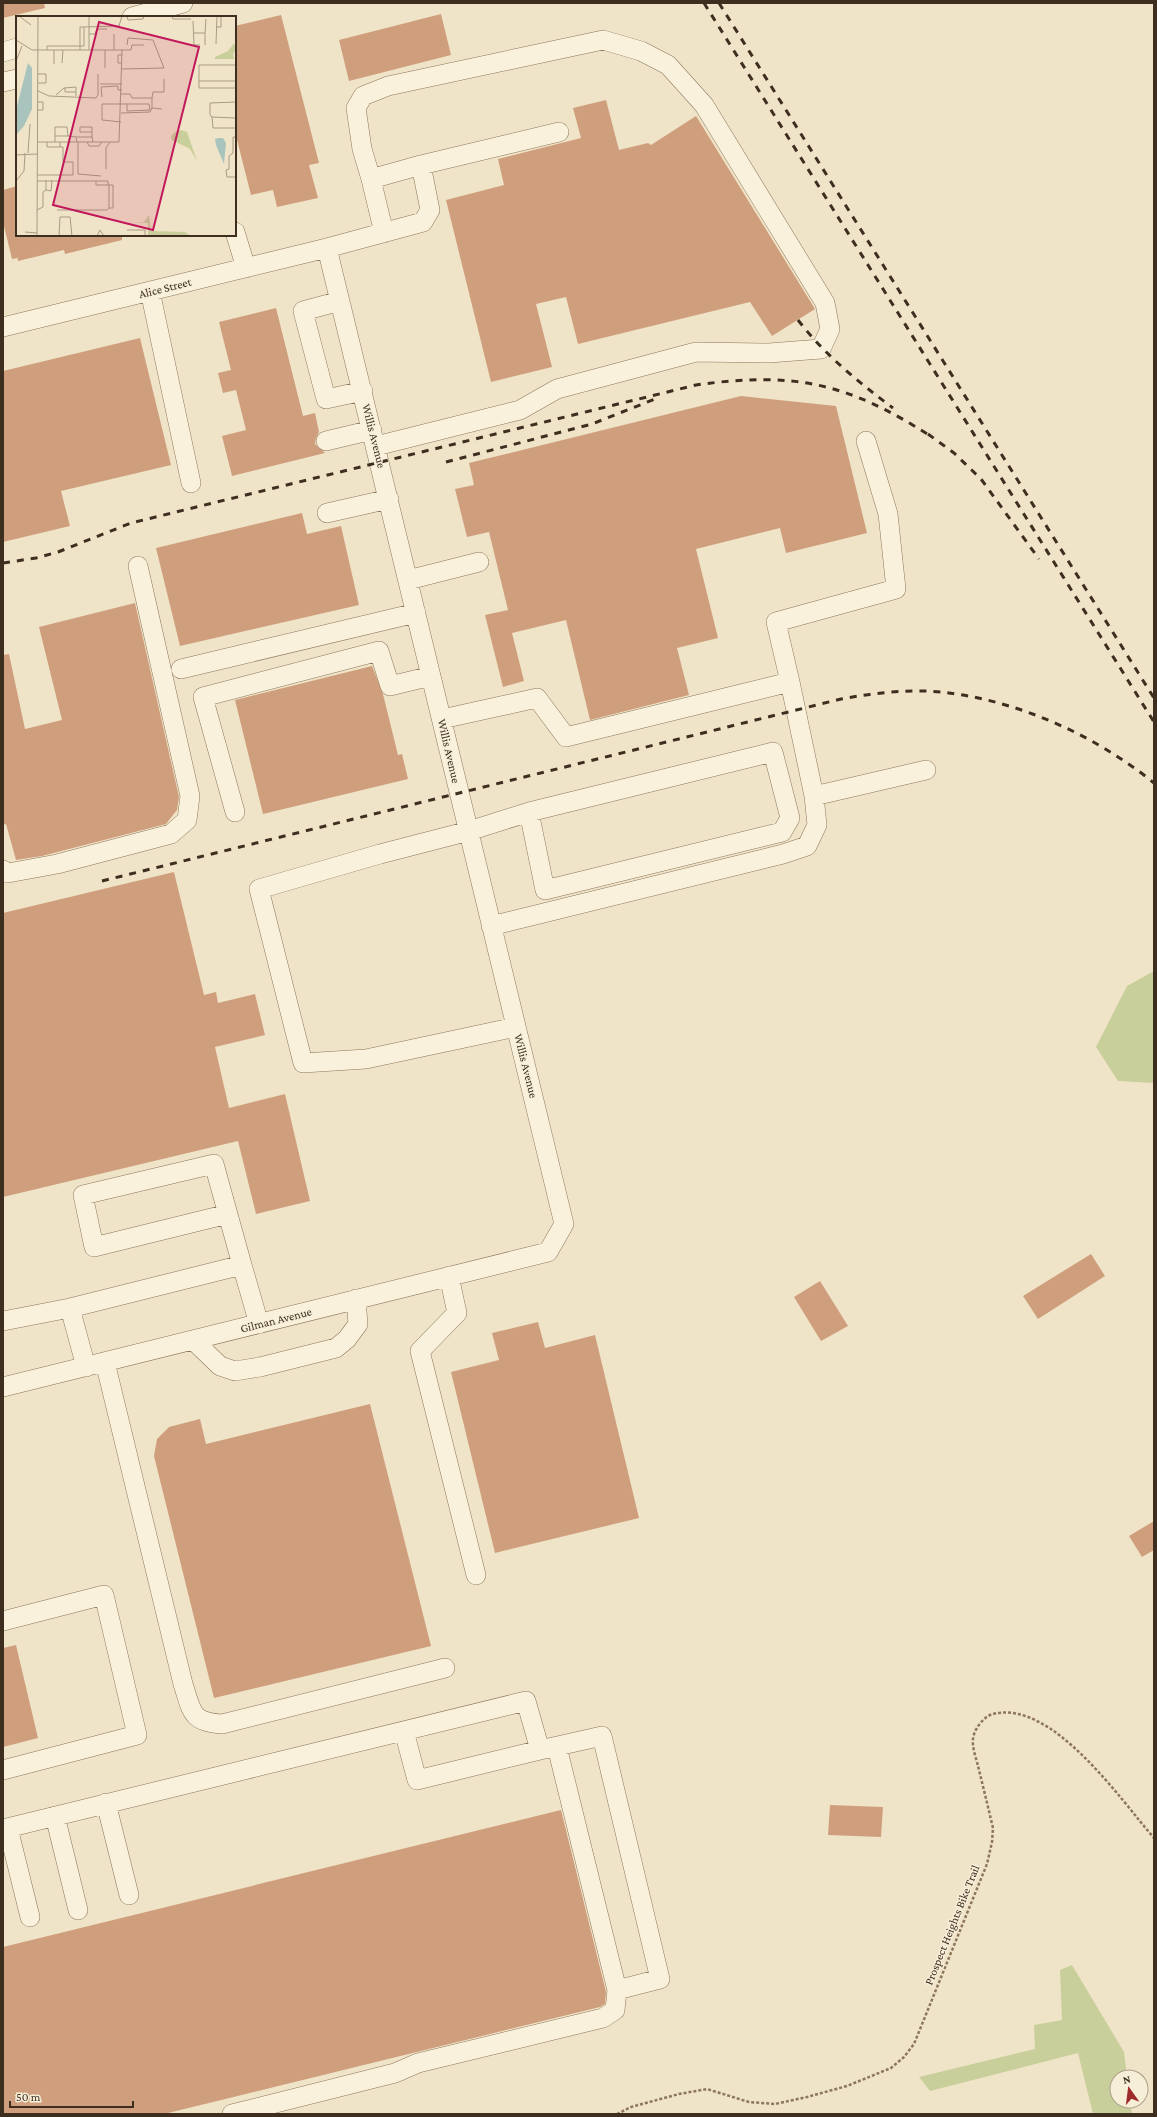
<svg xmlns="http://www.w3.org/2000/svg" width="1157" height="2117" viewBox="0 0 1157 2117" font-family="'Crimson Pro',serif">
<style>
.green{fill:#c9cf9b}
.building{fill:#cf9f7d}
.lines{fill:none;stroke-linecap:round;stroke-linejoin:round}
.minor-casing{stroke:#8d765c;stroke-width:20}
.path{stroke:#8d765c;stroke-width:2.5;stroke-dasharray:3 2;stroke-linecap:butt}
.minor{stroke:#faf1dc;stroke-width:19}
.rail{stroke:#3d2e20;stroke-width:3;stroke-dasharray:7 7;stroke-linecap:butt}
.labels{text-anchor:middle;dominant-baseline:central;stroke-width:3;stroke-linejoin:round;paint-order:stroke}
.street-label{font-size:12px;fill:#3d2e20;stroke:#f7eed8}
.inset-road{fill:none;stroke:#a89b85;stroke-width:1}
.view{fill:#c2185b;fill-opacity:0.15;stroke:#c2185b;stroke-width:2}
.inset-edge{fill:none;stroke:#3d2e20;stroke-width:2}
</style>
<rect width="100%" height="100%" fill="#f0e4c8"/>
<path class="green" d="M1154 971V1083L1118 1081 1096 1047 1127 986Z
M1072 1965 1124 2052 1127 2077H1117V2101H1130L1132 2114H1093L1078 2053 930 2091 919 2077 1035 2049 1034 2025 1062 2020 1060 1970Z"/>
<path class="building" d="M3 3H44L45 8 3 18Z
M441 14 451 55 349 81 339 40Z
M281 15 319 163 309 165 318 198 277 207 273 190 251 195 235 132V26Z
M606 100 619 150 648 143 651 145 696 116 815 309 772 336 750 302 578 344 566 297 536 304 552 367 491 382 446 200 504 185 498 159 581 138 573 108Z
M17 186V235H122V240L65 254 64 250 18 261 17 256V258L12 259 3 222V190Z
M276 308 303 416 315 413 319 432 316 438 315 444 325 453 232 476 222 436 246 430 236 390 223 393 218 373 231 370 219 322Z
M140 338 171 465 61 491 70 526 3 542V371Z
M741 396 836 406 867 533 786 553 780 528 696 549 718 638 677 648 689 695 590 720 566 620 512 633 524 681 503 687 485 615 508 610 489 532 467 537 455 489 474 485 469 463Z
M302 513 307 534 341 526 359 605 180 646 156 548Z
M135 603 179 797 177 810 166 824 42 856 16 860 6 824 3 825V655L9 654 25 729 62 720 39 627Z
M372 666 383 694 398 755 402 754 408 779 263 814 235 700Z
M174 872 204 995 216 992 218 1003 255 994 265 1035 215 1047 229 1108 285 1094 310 1201 256 1214 238 1141 3 1197V913Z
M1091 1254 1105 1276 1038 1319 1023 1296Z
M820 1281 848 1326 821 1341 794 1297Z
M538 1322 545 1348 595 1335 639 1518 495 1553 451 1372 499 1360 492 1333Z
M370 1404 431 1646 214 1698 154 1456 157 1439 169 1427 200 1419 206 1444Z
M1154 1521V1550L1142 1557 1129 1536Z
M16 1645 38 1738 3 1747V1648Z
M830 1805 883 1807 881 1837 828 1835Z
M561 1810 606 1992 605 2004 600 2007 164 2114H3V1947Z"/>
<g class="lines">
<g class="minor-casing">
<path id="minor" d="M132 17 183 3
M3 52 17 48
M3 82 17 79
M371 179 362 149 356 108 363 96 388 86 603 40 641 51 668 65 704 105 825 303 830 329 821 349 769 353 696 352 557 389 520 410 376 446
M235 232 246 268
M384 233 371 179 421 165
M150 291 191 483
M340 301 303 311 326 399 363 391
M3 327 327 248 423 222 430 210 421 165 559 132
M326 441 372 430
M327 513 389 499
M408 580 479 562
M181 669 416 613
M790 682 814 796 926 770
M442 719 537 698 566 737 790 682 776 622 896 589 888 514 866 441
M235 812 203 697 379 651 390 686 431 676
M3 870 8 873 57 864 171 834 187 820 190 796 138 566
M491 926 783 854 807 846 817 825 814 796
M516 1027 366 1059 303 1063 259 889 380 854 469 831 529 812 773 752 790 818 782 832 545 890 529 812
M228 1214 94 1247 83 1195 214 1164 242 1265
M449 1276 457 1313 420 1351 476 1575
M70 1308 242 1265 259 1324
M3 1321 70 1308 86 1367
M193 1340 220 1366 235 1371 260 1367 336 1348 347 1339 358 1324 356 1299
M105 1362 183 1684C192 1711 190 1722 222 1724L445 1668
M3 1387 548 1252 564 1224 327 248
M3 1621 104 1595 137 1735 3 1770
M404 1731 417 1780 540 1750
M106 1803 129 1895
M55 1816 78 1910
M8 1828 30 1917
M3 1829 526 1701 540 1750 602 1736 660 1979 617 1990 557 1747
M232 2114 395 2073 418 2063 603 2018 615 2010 617 1990"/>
</g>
<path class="path" d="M617 2114 631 2107 679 2094 707 2089 749 2102 775 2104 807 2097 847 2086 891 2068 904 2057 914 2044 987 1864 992 1842 993 1828C988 1807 983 1786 978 1766 976 1758 972 1747 973 1739 974 1729 984 1716 993 1714 1052 1699 1120 1799 1154 1838"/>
<use href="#minor" class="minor"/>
<path class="rail" d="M704 3 1154 722
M719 3 1154 698
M798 320C825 355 857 381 893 408
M928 434 954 453 981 479 1039 559
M446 462 592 424 655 399
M3 563 36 558 58 552 131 523 696 385C795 371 848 383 932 437
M102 881 841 699C874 693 908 689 941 692 1017 700 1095 735 1154 783"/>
</g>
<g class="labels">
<g class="street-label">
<text transform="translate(165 288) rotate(-14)">Alice Street</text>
<text transform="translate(374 436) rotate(76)">Willis Avenue</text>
<text transform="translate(449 751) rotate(77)">Willis Avenue</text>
<text transform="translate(526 1066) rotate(76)">Willis Avenue</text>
<text transform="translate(276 1320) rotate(-14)">Gilman Avenue</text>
<text transform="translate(952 1925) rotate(-68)">Prospect Heights Bike Trail</text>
</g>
</g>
<g transform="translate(16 16)">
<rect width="220" height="220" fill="#f0e4c8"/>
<path d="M218 27 220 34 217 38 218 43H199V41L212 35ZM165 114 171 116 181 145 174 133 156 124 155 120 159 116ZM133 199 135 215 169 216 175 220H132V207L118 206H128Z" fill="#c9cf9b"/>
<path d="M12 47 16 52V93L8 110 0 119V94ZM203 122H207L210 127 208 148 200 129 199 123Z" fill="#a9c4bc"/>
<path class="inset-road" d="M3 0 15 9M111 0 112 4 127 3 128 0M156 0 157 3H175M177 5 178 29H184M201 11H205V0M178 17H189V29M189 17 190 3M73 18H79L81 13H91M98 18V34M0 24 16 34H115L116 29H128M200 28 201 0M31 34V30H64V11H68M38 34V48M64 34V30H68V11L103 10 106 0M73 34V0M106 39H102V47H106M0 45 6 30M46 47 47 34M220 49H183V65H220M89 52V34M106 53 148 52 137 24 112 22 111 29M183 65V72H220M22 67H30V58H22M84 68H106M49 72V76H60M22 75 33 80 80 82 82 79V58M105 78H114L116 82H136L137 76H148V63M40 79 48 72 60 71V80M86 81 85 71 102 70V74H106M136 82V92L146 93M220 86 194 87V99L196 101 220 102M22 94H27V86H22M105 97 134 96 136 92M196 101 197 112H220M105 106 86 104V88H133L134 94 111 95V88M76 116H64V111H76V121M39 120H52L51 111H39V126M52 120 60 121 61 126M60 121H76L77 126M220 121H217V137L213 140V153L210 154 211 161H220M22 126H103L106 34M31 126V131H44V126M62 126V158L85 160M71 126 73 130H83L86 126M12 137 14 108M0 139 21 138M90 153V132L94 126M21 159H57V146H47V131H44M30 164V174L35 175 36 164M0 165 8 155 9 137M21 165H92V169H97V192H93V169M80 165V169H92M21 194 27 191V176L30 174M41 194H91L93 192M111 214H129V220M9 216 21 217M21 220 22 0M43 220 44 201H54L56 220M81 220 84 214 88 220"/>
<path class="view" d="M83 6 183 31 137 214 37 189Z"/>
<rect width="220" height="220" class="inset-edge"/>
</g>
<rect width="1157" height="2117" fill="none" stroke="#3d2e20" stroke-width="8"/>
<g transform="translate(1129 2089) rotate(346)"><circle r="19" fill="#f7eed8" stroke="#ada18e"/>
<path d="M0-3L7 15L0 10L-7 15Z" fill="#9e2a2b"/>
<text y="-6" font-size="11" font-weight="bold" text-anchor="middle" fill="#3d2e20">N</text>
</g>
<path d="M10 2101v6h123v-6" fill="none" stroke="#3d2e20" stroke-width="2"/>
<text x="16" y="2101" font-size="12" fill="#3d2e20" stroke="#f7eed8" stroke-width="3" paint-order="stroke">50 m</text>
</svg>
